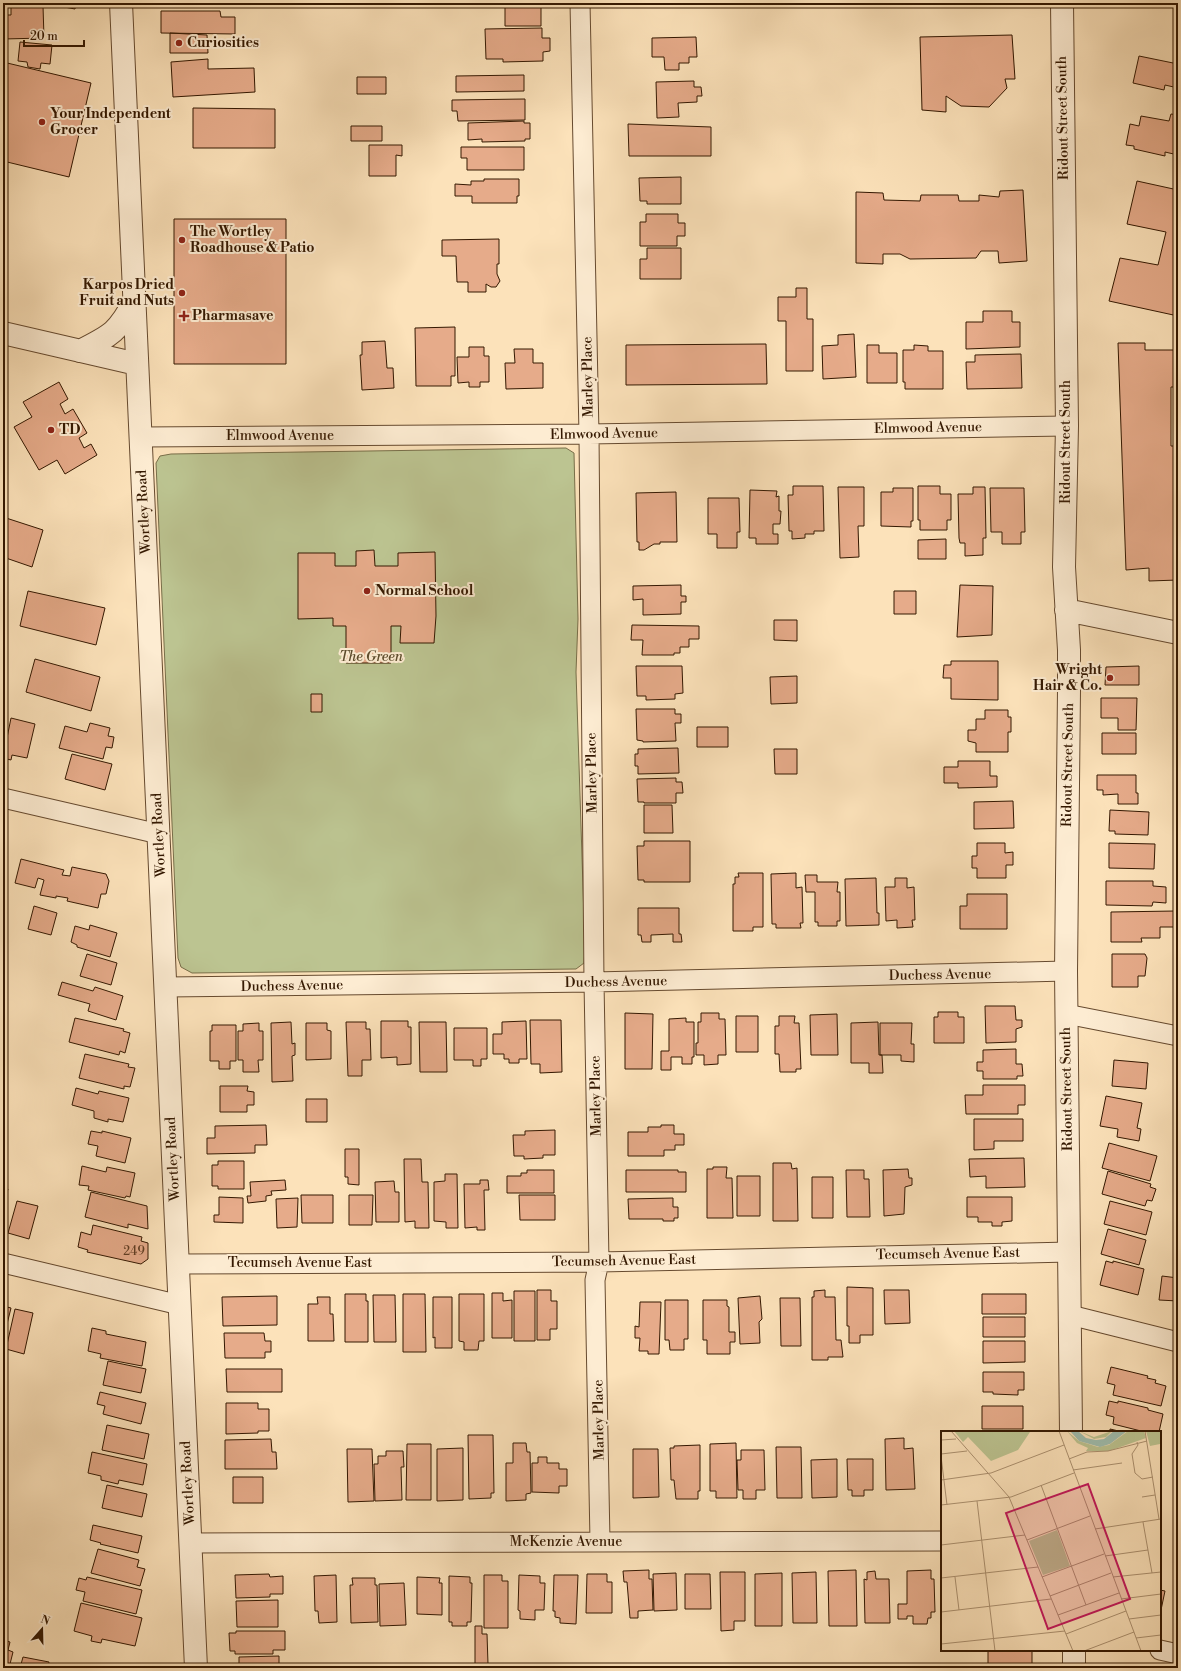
<svg xmlns="http://www.w3.org/2000/svg" width="1181" height="1671" viewBox="0 0 1181 1671" font-family="'Libre Bodoni',serif">
<style>
.green{fill:#bcc491;stroke:#786e49}
.building{fill:#e6ab8a;stroke:#341801}
.lines{fill:none;stroke-linecap:round;stroke-linejoin:round}
.minor-casing{stroke:#664a2f;stroke-width:21}
.tertiary-casing{stroke:#664a2f;stroke-width:24}
.minor{stroke:#fdecd2;stroke-width:19}
.tertiary{stroke:#fdecd2;stroke-width:22}
.poi-dot{fill:#8f2418;stroke:#fdecd2;stroke-width:1.5}
.labels{text-anchor:middle;dominant-baseline:central;stroke-width:4;stroke-linejoin:round;paint-order:stroke}
.number-label{font-size:12px;fill:#603d23}
.poi-label{font-size:14px;font-weight:bold;fill:#341801;stroke:#fdecd2;text-anchor:start}
.street-label{font-size:14px;fill:#341801;stroke:#fdecd2}
.park-label{font-size:14px;font-style:italic;fill:#5d4c2c;stroke:#fdecd2}
.inset-road{fill:none;stroke:#ac9170;stroke-width:1}
.view{fill:#c2185b;fill-opacity:0.15;stroke:#c2185b;stroke-width:2}
.inset-edge{fill:none;stroke:#341801;stroke-width:2}
</style>
<rect width="100%" height="100%" fill="#fce2ba"/>
<filter id="stains"><feTurbulence type="fractalNoise" baseFrequency=".005" numOctaves="4"/><feColorMatrix values="0 0 0 0 .2 0 0 0 0 .09 0 0 0 0 .02 0 0 0 .5 -.17"/></filter>
<radialGradient id="worn" r=".72"><stop offset=".6" stop-color="#630" stop-opacity="0"/><stop offset="1" stop-color="#630" stop-opacity=".3"/></radialGradient>
<path class="green" d="M566 448 574 453 578 619 576 672 585 949 584 963 576 969 192 973 181 967 178 958 156 463 160 456 171 454Z"/>
<path class="building" d="M43 3H76L75 9Z
M169 3H199V4H169Z
M505 3H541V26H505Z
M43 6 44 38 3 39V15H11V7Z
M161 11H220L221 17H235V34L161 33Z
M542 28V38H550V51L543 52V61L503 62V59H486L485 29Z
M170 33 207 35 208 53H170Z
M1012 35 1015 79H1005L1007 88 989 107 961 106 946 96V112L922 110 920 37Z
M696 37 697 57H689V63H679V70H665L664 57H652V38Z
M20 42 52 45 50 64 41 63 40 69 28 67 27 62 18 61Z
M1139 56 1178 64V88L1165 85 1164 90 1133 83Z
M208 59V69L254 68 255 92 173 97 171 62Z
M3 62 91 83 69 177 3 161Z
M524 75V91L456 92V76Z
M357 77H386V94H357Z
M694 81V87H701L702 96H697V102L678 103 679 117 657 118 656 82Z
M525 99V120L458 121 457 111H452V100Z
M193 108 275 109V148H193Z
M1171 114 1178 115V155L1165 152V156L1134 149V146L1126 145 1130 124 1139 126 1141 116 1169 121Z
M524 121V123H530V139H525V141L482 142V139L468 140V123Z
M628 124 711 127V156H629Z
M351 126H382V141H351Z
M369 145H402V156L396 155V176H369Z
M461 147H524V170H467V158H461Z
M681 177V204H647V201H640L639 178Z
M484 179H519V196H517V203H472V196H455V184L471 185V181H484Z
M1137 181 1178 190V316L1109 301 1120 258 1158 265 1166 232 1127 224Z
M1023 190 1027 261 999 263 998 251H981L976 258 910 259 900 254H883V264L856 263V192L883 193 884 200 920 201 921 195H958L959 201H979V195L999 197 1000 191Z
M646 214H678V223H685V236H677V246H640V222H646Z
M174 219H286V364H174Z
M499 239V264H497V274L500 281 496 287H491L486 284V292H468V282H457L456 256H442V240Z
M647 248H681V279H640V259H647Z
M796 288H807V319H813V371H786V321H778V297H796Z
M983 311H1012V322H1020V347L966 349V322H983Z
M455 327V376H451V386H416L415 328Z
M854 334 856 377 823 379 822 346 838 345V335Z
M385 341 387 368H393L394 388 362 390 360 355H362V342Z
M1118 343H1145V350H1178V387H1171V446H1178V498H1174V528L1178 527V580L1149 581V568L1126 570Z
M766 344 767 384 626 385V345Z
M867 345H879V353H897V383H867Z
M914 345 928 346V351H943V389H905V382H903V350H914Z
M469 347H484V356H489V382H480V387H469V382L458 383 457 357H469Z
M514 349H533V363H543V388L506 389 505 363H515Z
M1021 354 1022 388 967 389 966 362H975V355Z
M59 382 68 399 60 404 65 414 73 409 87 433 79 438 84 448 91 444 97 455 65 474 57 460 39 470 14 427 32 417 23 402Z
M793 486H823L824 531H814V534H805V538L792 539V531H789L788 495H793Z
M918 486H940V494H951V520H947V530H920V520H918Z
M838 487H864V526H858L859 557 840 558Z
M973 487H985L986 538H983V555L965 556V543H960L959 538 958 494H973Z
M893 488H913V521H911V527L881 526V492H893Z
M990 488H1024L1025 532H1021V544H1002V532H991Z
M750 490 777 491 776 497 779 496V511H781L780 524H773V534H778V544H756V538H749Z
M676 492 677 542H660V544H654L644 550H639V542H637L636 493Z
M708 498H739L740 532H737V548H717V534H708Z
M3 517 43 530 32 567 3 557Z
M946 539V559H918V540Z
M374 550 375 566H398V553L435 552 436 616 434 643H400L401 626H391V663H346V626H333V618L298 619V553H335V566H356V551Z
M681 585V596H686V602H681V614L643 615V599L633 600V586Z
M960 585 993 586 992 635 957 637Z
M28 591 105 608 96 645 20 626Z
M894 591H916V614H894Z
M774 620H797V641L774 640Z
M632 625 699 626V639H689V647H680V653H674V655H642L643 640H631Z
M35 659 100 677 91 711 26 692Z
M951 661H998V700L951 699V678H943L944 665H951Z
M636 666H682L683 693 675 694V699L646 700V696H637Z
M1139 666V685H1105L1106 667Z
M797 676V703L771 704 770 677Z
M311 694H322V712H311Z
M1101 698H1137L1136 730H1118V718H1101Z
M636 709H675V714H681V723H675L676 741 643 742V741L637 740Z
M985 710H1008V717H1011V732H1008V752H976V743L968 741V730H976V719H985Z
M11 718 35 724 27 758 12 755 11 760 3 758Z
M90 723 110 728 108 736 114 737 112 748 106 747 103 759 59 748 65 726 87 732Z
M697 727H728V747H697Z
M1102 733H1136V754H1102Z
M678 748 679 773 638 774V766H635V754H638V749Z
M774 749H797V774H775Z
M72 754 112 764 105 790 65 779Z
M958 761H990V776H997V787L958 788V783H944V767H958Z
M1097 775H1136V793H1138V804H1118V794L1103 795V790H1097Z
M676 778V782H682L683 793H676V803H644V802H638L637 779Z
M1013 801 1014 828 974 829V802Z
M644 805H672L673 833H644Z
M1110 810 1149 812 1148 835 1115 834V831H1109Z
M644 841H690V882H644V880H638L637 846H644Z
M977 843H1005V853L1013 852V865H1006V878H977V868H972V856H977Z
M1109 843 1155 844 1154 869 1109 868Z
M21 859 64 870 62 875 70 876 72 867 106 874 109 881 106 894H101L98 908 67 901 68 898 56 896V898L40 895 44 880 38 878 35 888 15 883Z
M738 873H763V927H753V931H733V884H735V877H739Z
M796 873V888L802 887 803 923H800L801 928H776V924H772L771 874Z
M805 875H817V882H838L837 892H840V921H837V926H818V922H815V892H806Z
M876 878 877 913H879V925L846 926 845 879Z
M895 878H907V888L914 887 915 920H912L913 927 897 928V920L886 921 885 887H895Z
M1106 881H1153V886L1166 887V903L1153 902 1152 906 1106 905Z
M967 894H1007V929H960V906H967Z
M34 906 57 913 51 935 28 929Z
M638 908H679V934H681L682 942H673V934L651 935V942H642L641 935H638Z
M1175 911V927H1160V938H1141L1142 942H1111V912Z
M90 925 117 933 110 957 77 947V945L71 942 75 926 89 930Z
M87 954 117 963 111 985 80 976Z
M1112 954H1145L1147 958 1145 976H1138V987H1112Z
M62 982 93 991 95 987 123 996 116 1020 88 1011 90 1004 58 995Z
M985 1006H1015L1016 1020H1022V1027L1016 1029V1042L986 1043Z
M938 1012H958V1017H964V1043H934V1017H938Z
M625 1013 653 1014 652 1069H625Z
M701 1013H719V1019H725L726 1055H718V1064L704 1065V1055H696V1043H698V1022H701Z
M837 1014 838 1055H811L810 1015Z
M736 1016H758V1052H736Z
M779 1016H795L794 1023H799L801 1069H796V1072H780L779 1054H775V1026H779Z
M75 1018 124 1029 123 1031 130 1033 125 1053 120 1051 119 1055 69 1042Z
M686 1018V1022H694V1057H692V1064H682V1057H671V1070H661V1051H669V1019Z
M530 1020H561L562 1072 540 1073V1064H531Z
M381 1021H408V1027H411V1064L397 1065V1057L381 1058Z
M526 1021 527 1059H519V1063H509V1059H504V1054H493V1034H502V1022Z
M291 1022 292 1044 295 1043V1055L292 1056 293 1081 272 1082 271 1023Z
M346 1022H366V1029H370L371 1060H362V1076H348Z
M419 1022H446L447 1072H420Z
M878 1022 879 1055H882L883 1073H869V1063H851V1023Z
M259 1023V1031H263V1060H258L259 1072H243V1060H238V1031H243V1024Z
M306 1023H327V1030L331 1031V1059L306 1060Z
M880 1023H912L911 1044H914V1062L901 1061V1055H880Z
M212 1025H236V1061H230V1069H219V1061H210V1031H212Z
M454 1028H487V1059H481V1066H473V1060H454Z
M1016 1049V1064H1022L1023 1076H1017V1079H983V1071H977V1062H983V1050Z
M85 1054 129 1064 128 1067 135 1068 130 1087 124 1086V1089L79 1078Z
M1114 1060 1148 1063 1146 1089 1112 1086Z
M983 1085H1025V1105H1018V1114H966L965 1095H983Z
M220 1086H248L247 1091 254 1092V1105H247V1112H220Z
M76 1088 98 1094 99 1091 129 1098 123 1122 108 1119V1122L94 1118V1111L72 1105Z
M1106 1096 1142 1103 1137 1128 1141 1129 1139 1141 1117 1137 1118 1129 1100 1126Z
M306 1099H327V1122H306Z
M974 1119H1023V1141H994V1149L974 1150Z
M266 1125 267 1145H255V1153L207 1154V1138H215V1126Z
M661 1125H674V1134H684V1145H675V1150H664V1156H628V1132H648V1127H661Z
M555 1130V1155H543V1158L524 1159V1156H514L513 1135H525V1131Z
M91 1131 102 1133V1131L131 1138 125 1163 96 1156 98 1146 88 1144Z
M1109 1143 1157 1156 1150 1181 1102 1168Z
M345 1149H359V1185L348 1184V1177H345Z
M1024 1158 1025 1187 986 1188V1176L970 1177 969 1159Z
M404 1159H421L422 1182H428L429 1228H415V1221L405 1222Z
M218 1161H244V1189H218V1186H212V1165H218Z
M773 1163H791L792 1169 797 1168 798 1221H773Z
M82 1166 106 1172 107 1167 135 1173 130 1197 126 1196 125 1198 88 1190 89 1186 79 1185Z
M713 1167H727L726 1178H732L733 1218H707V1169H713Z
M908 1169 909 1178H912V1185L905 1187 904 1214 884 1216 883 1170Z
M527 1170H554V1193H507V1176H521V1173H527Z
M626 1170H678V1172H686V1192H626Z
M846 1170H864V1179H869L870 1217H847Z
M1108 1171 1151 1184 1150 1187 1156 1189 1152 1201 1147 1200 1145 1206 1102 1194Z
M445 1174H457L458 1228H446V1222L434 1221V1182L445 1181Z
M737 1176H760V1216H737Z
M812 1177H833V1218H812Z
M285 1180 286 1190 271 1191 272 1195 266 1196V1201L248 1203 247 1196H251L250 1182Z
M480 1180H488L489 1190H484L485 1230H477V1227L465 1228 464 1184H480Z
M394 1181 395 1192H399V1222H376L375 1182Z
M3 1187 8 1189 3 1206Z
M91 1192 147 1206 148 1229 128 1224V1228L85 1217Z
M301 1195H333V1223H302Z
M349 1195H373L372 1225H349Z
M519 1195H555V1220H520Z
M219 1197 243 1198V1223L214 1222V1215H219Z
M967 1197H1012V1221L1002 1222V1226H992V1222H978V1217H967Z
M298 1198 297 1227 277 1228 276 1199Z
M673 1198V1207H678V1218H674V1221H663V1219H629L628 1199Z
M17 1201 38 1206 29 1239 8 1233Z
M1110 1201 1152 1212 1146 1235 1104 1224Z
M93 1225 142 1237 141 1241 148 1243V1259L141 1264 87 1252 88 1250 78 1247 81 1232 91 1235Z
M1108 1229 1146 1240 1139 1265 1101 1254Z
M1106 1261 1113 1263V1261L1144 1269 1138 1295 1100 1285Z
M1162 1276 1178 1278V1301L1159 1300Z
M847 1287 873 1288V1335H860V1343H849V1326H847Z
M537 1290H551V1301H557V1329H550V1340H537Z
M825 1290V1297H835L836 1340H841L843 1357H828V1360H812V1297H814V1291Z
M884 1290H909L910 1323 885 1324Z
M514 1291H535V1341H514Z
M492 1293H503V1301L512 1300V1338H492Z
M345 1294H366V1301H368V1342H345Z
M403 1294H425L426 1352H403Z
M459 1294H484V1341H479L478 1350H464V1342L459 1341Z
M982 1294H1026V1314H982Z
M373 1295H395L396 1342H374Z
M277 1296V1325L223 1326 222 1297Z
M760 1296 762 1319 759 1322 760 1343 740 1344 738 1298Z
M317 1297H330V1314H333L334 1341H308V1304H318Z
M433 1297H452V1348H435V1337L433 1338Z
M780 1298H800L801 1346H781Z
M665 1300H688V1339H684V1350H670L669 1340H665Z
M703 1300H727V1306L729 1307V1332H735V1342H730V1354H707V1340H703Z
M640 1302H661L659 1354H648V1351H639L640 1338H635V1326L639 1327Z
M3 1306 11 1308 3 1340Z
M15 1309 33 1313 24 1354 6 1349Z
M983 1317H1025V1337H983Z
M92 1328 106 1331V1334L146 1342 142 1366 100 1358 101 1354 88 1351Z
M224 1333H264L265 1341H271V1352H265V1358H225Z
M983 1341H1025V1362L983 1363Z
M108 1361 146 1369 141 1393 103 1385Z
M1111 1367 1148 1376 1147 1378 1156 1380 1155 1383 1166 1386 1161 1406 1113 1395 1115 1385 1107 1383Z
M226 1369H282V1392H227Z
M983 1372H1024V1390H1018V1395L993 1394V1392H983Z
M100 1392 146 1403 141 1424 103 1414 105 1406 97 1404Z
M1109 1401 1118 1403V1401L1148 1408V1410L1163 1414 1159 1432H1145L1113 1424 1114 1417 1106 1415Z
M226 1403H258V1409H269V1431H258V1433L226 1434Z
M982 1406H1023V1429H982Z
M107 1425 149 1434 144 1459 102 1450Z
M1110 1429 1123 1432H1110Z
M468 1435H493L494 1493H491V1498L469 1499Z
M904 1438V1449L913 1448 915 1489 886 1490 885 1439Z
M271 1439 272 1452H276L277 1469H225V1440Z
M513 1443H526L527 1452H530L531 1493 526 1494V1500L506 1501V1463H513Z
M736 1443 737 1498H716V1491H710V1444Z
M407 1444H431V1500H406Z
M700 1445V1491H698V1499H676L674 1480H671L670 1448H674V1446Z
M776 1447H801L802 1498H777Z
M463 1448V1500L437 1501V1449Z
M347 1449H372L374 1501 348 1502Z
M633 1449H658L659 1497 633 1498Z
M741 1450H764L765 1490H756V1499H743V1490H738L737 1460H741Z
M386 1451H403L404 1467H401L402 1500 375 1501 374 1464H378V1456H386Z
M92 1452 147 1464 143 1485 119 1480 118 1484 101 1480V1476L88 1473Z
M538 1457H547V1463H559V1469H567V1486H559V1493L532 1492V1463H538Z
M837 1459V1497L812 1498 811 1460Z
M847 1459H873V1490H864V1496H852V1490H848Z
M233 1477H263V1503H233Z
M107 1485 147 1494 142 1517 102 1508Z
M93 1525 142 1536 138 1553 100 1544 101 1543 90 1540Z
M98 1549 139 1560 137 1567 145 1569 140 1586 91 1573Z
M649 1570V1579H652L653 1610 638 1611V1618H630L627 1582H624L623 1571Z
M856 1570 857 1626H829L828 1571Z
M931 1570V1579H934L935 1612H931V1618H928L927 1624H913V1616H907V1619H898V1604H907V1571Z
M875 1571 876 1579H889L890 1623H865L864 1579 867 1580V1572Z
M720 1572H745V1621H734V1630L721 1631Z
M816 1572 817 1623H793L792 1573Z
M676 1573 677 1610 654 1611 653 1574Z
M782 1573V1626H755V1574Z
M269 1574 270 1577 283 1576V1594H270V1597L236 1598 235 1575Z
M587 1574H607V1582H612V1613H586Z
M685 1574H710L711 1609H685Z
M336 1575 337 1622 319 1623 318 1611H315L314 1576Z
M484 1575H502V1581H508V1628H484Z
M519 1575 540 1576V1583H545L544 1610H535V1620L520 1619V1611L518 1610Z
M554 1575H578L576 1624 560 1623V1618L555 1617V1611H553Z
M449 1576 470 1577V1583H472L471 1622H467V1626H452V1622H449Z
M87 1577 142 1590 136 1614 83 1601 85 1592 76 1590 79 1578 86 1580Z
M417 1577 440 1578 439 1583H442V1615L417 1614Z
M352 1578H375V1585H377L378 1622 351 1623 350 1585H353Z
M404 1583 406 1625 380 1626 379 1584Z
M1160 1590 1165 1591 1161 1610H1160Z
M278 1600V1627H237L236 1601Z
M81 1603 142 1618 135 1646 102 1639 101 1643 91 1641 92 1636 74 1631Z
M475 1626H482V1634H487L488 1664H475Z
M236 1631H285V1650H273V1654H235V1651H230L229 1633H236Z
M3 1640 10 1642 8 1650 13 1652 9 1668H3Z
M988 1650H1032V1664H988Z
M279 1656V1668H239V1657Z
M23 1657 49 1662 48 1668H20Z"/>
<g class="lines">
<g class="minor-casing">
<path id="minor" d="M580 3 589 434 594 982 599 1262 595 1280 600 1541
M141 437 589 434 1067 426
M3 798 159 834
M166 987 594 982 1066 971
M1066 1014 1178 1036
M3 1263 180 1305
M178 1264 599 1262 1069 1252
M1070 1315 1178 1342
M191 1543 942 1541
M1160 1650 1178 1654"/>
</g>
<g class="tertiary-casing">
<path id="tertiary" d="M121 3 196 1668
M1062 3 1067 426 1064 567 1069 650V690L1066 971 1071 1432
M3 333 137 364
M80 351C112 335 118 332 135 300
M1066 610 1178 633
M1074 1650V1668"/>
</g>
<use href="#minor" class="minor"/>
<use href="#tertiary" class="tertiary"/>
</g>
<g class="poi-dot">
<circle cx="179" cy="43" r="4"/>
<circle cx="42" cy="122" r="4"/>
<circle cx="182" cy="240" r="4"/>
<circle cx="182" cy="293" r="4"/>
<path d="M182 310h4v4h4v4h-4v4h-4v-4h-4v-4h4z"/>
<circle cx="51" cy="430" r="4"/>
<circle cx="367" cy="591" r="4"/>
<circle cx="1110" cy="678" r="4"/>
</g>
<g class="labels">
<g class="number-label">
<text x="134" y="1251">249</text>
</g>
<g class="poi-label">
<text x="187" y="43">Curiosities</text>
<text x="50" y="114">Your Independent<tspan x="50" dy="16">Grocer</tspan></text>
<text x="190" y="232">The Wortley<tspan x="190" dy="16">Roadhouse &amp; Patio</tspan></text>
<text x="174" y="285" text-anchor="end">Karpos Dried<tspan x="174" dy="16">Fruit and Nuts</tspan></text>
<text x="192" y="316">Pharmasave</text>
<text x="59" y="430">TD</text>
<text x="375" y="591">Normal School</text>
<text x="1102" y="670" text-anchor="end">Wright<tspan x="1102" dy="16">Hair &amp; Co.</tspan></text>
</g>
<g class="street-label">
<text transform="translate(1063 118) rotate(-91)">Ridout Street South</text>
<text transform="translate(588 377) rotate(-91)">Marley Place</text>
<text transform="translate(928 428) rotate(-1)">Elmwood Avenue</text>
<text transform="translate(604 434) rotate(-1)">Elmwood Avenue</text>
<text x="280" y="436">Elmwood Avenue</text>
<text transform="translate(1066 442) rotate(-90)">Ridout Street South</text>
<text transform="translate(144 512) rotate(-93)">Wortley Road</text>
<text transform="translate(1068 765) rotate(-89)">Ridout Street South</text>
<text transform="translate(592 773) rotate(-91)">Marley Place</text>
<text transform="translate(159 835) rotate(-93)">Wortley Road</text>
<text transform="translate(940 975) rotate(-1)">Duchess Avenue</text>
<text transform="translate(616 982) rotate(-1)">Duchess Avenue</text>
<text transform="translate(292 986) rotate(-1)">Duchess Avenue</text>
<text transform="translate(1067 1089) rotate(-91)">Ridout Street South</text>
<text transform="translate(596 1096) rotate(-91)">Marley Place</text>
<text transform="translate(173 1159) rotate(-93)">Wortley Road</text>
<text transform="translate(948 1254) rotate(-1)">Tecumseh Avenue East</text>
<text transform="translate(624 1261) rotate(-1)">Tecumseh Avenue East</text>
<text x="300" y="1263">Tecumseh Avenue East</text>
<text transform="translate(599 1420) rotate(-91)">Marley Place</text>
<text transform="translate(188 1483) rotate(-93)">Wortley Road</text>
<text x="566" y="1542">McKenzie Avenue</text>
</g>
<g class="park-label">
<text x="371" y="657">The Green</text>
</g>
</g>
<g transform="translate(941 1431)">
<rect width="220" height="220" fill="#fce2ba"/>
<path d="M13 0H89V1L77 19 50 30 27 6 22 11ZM126 0 138 10 157 16 168 14 187 0H203L205 7 168 20H145L147 17 136 12ZM138 0 153 6 171 0 165 6 153 8ZM205 0H220V17L219 13 209 15ZM116 99 129 135 102 144 88 110Z" fill="#bcc491"/>
<path d="M129 0H137L145 7 155 9 163 8 173 0H186L169 13 159 16 138 10Z" fill="#9fbeaf"/>
<path class="inset-road" d="M10 0 68 66 132 220M118 0 200 220M204 0 218 88M0 9 15 8M196 11 197 14 191 23 194 42 201 48 212 46M0 23 26 20M0 25 6 74M128 28 146 21 167 20 206 10M132 39 181 32M0 49 50 42 123 14M100 54 145 174M201 66 214 64M36 70 54 220M0 74 70 66 133 42M202 91 211 142M154 98 220 88M86 109 149 85M0 114 84 104M164 125 207 119M14 146 18 179M101 146 163 123M172 146 220 141M0 147 97 136M109 165 170 142M180 168 220 163M0 181 110 168M117 184 178 162M188 188 220 184M125 203 185 180M195 207 220 204M0 213 124 200M143 220 193 201"/>
<path class="view" d="M147 53 189 168 107 198 65 82Z"/>
<rect width="220" height="220" class="inset-edge"/>
</g>
<rect width="1181" height="1671" fill="none" stroke="#fce2ba" stroke-width="16"/>
<rect x="4" y="4" width="1173" height="1663" fill="none" stroke="#341801" stroke-width="2"/>
<rect x="8" y="8" width="1165" height="1655" fill="none" stroke="#341801"/>
<g transform="translate(42 1629) rotate(20)" stroke="#fdecd2" stroke-width="3" paint-order="stroke">
<path d="M0-3L7 15L0 10L-7 15Z" fill="#341801"/>
<text y="-6" font-size="11" font-weight="bold" text-anchor="middle" fill="#341801">N</text>
</g>
<path d="M24 40v6h60v-6" fill="none" stroke="#341801" stroke-width="2"/>
<text x="30" y="40" font-size="12" fill="#341801" stroke="#fdecd2" stroke-width="3" paint-order="stroke">20 m</text>
<rect width="100%" height="100%" filter="url(#stains)"/>
<rect width="100%" height="100%" fill="url(#worn)"/>
</svg>
